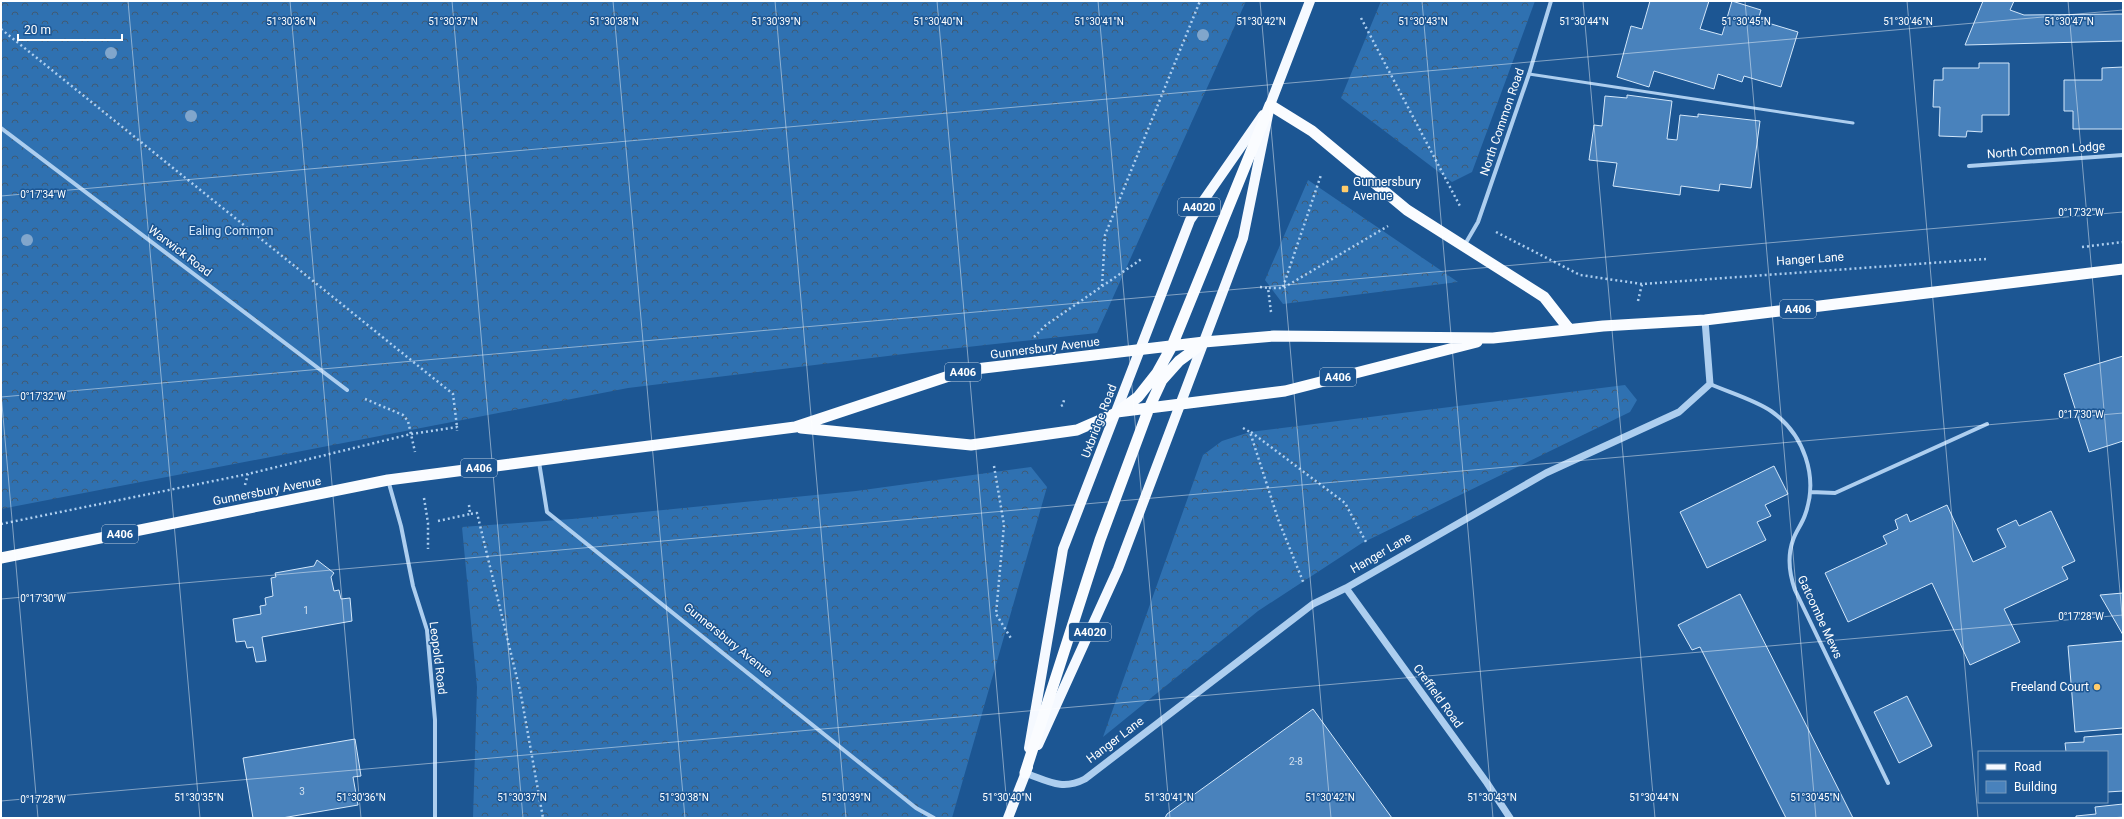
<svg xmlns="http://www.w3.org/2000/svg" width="2124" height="819" viewBox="0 0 2124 819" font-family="Roboto,sans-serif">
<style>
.forest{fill:url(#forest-crowns)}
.building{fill:#4982bc;stroke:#d3e7fa}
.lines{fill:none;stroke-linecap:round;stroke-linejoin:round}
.path{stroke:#adceef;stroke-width:2.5;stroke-dasharray:2 3;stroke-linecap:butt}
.service{stroke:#adceef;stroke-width:3}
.minor{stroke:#adceef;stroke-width:4}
.tertiary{stroke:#adceef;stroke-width:7}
.primary{stroke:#f5f9ff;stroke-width:10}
.trunk{stroke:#fafcff;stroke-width:11}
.tree{fill:#81a6cc}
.ticks{fill:none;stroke:#fff;stroke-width:1;stroke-opacity:0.45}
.poi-dot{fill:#ffcc6b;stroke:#1c5693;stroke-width:1.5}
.labels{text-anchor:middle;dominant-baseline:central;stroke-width:3;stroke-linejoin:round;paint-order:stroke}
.number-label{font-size:10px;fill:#d2e0ee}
.shield{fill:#1c5693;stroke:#bbccdf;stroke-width:1}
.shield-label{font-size:11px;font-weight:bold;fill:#fff}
.street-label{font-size:12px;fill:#fff;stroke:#1c5693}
.poi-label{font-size:12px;fill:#fff;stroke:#1c5693;text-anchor:start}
.park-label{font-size:12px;fill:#d3e7fa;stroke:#1c5693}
.ticks-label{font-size:10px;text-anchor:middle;fill:#fff;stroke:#1c5693;stroke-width:3;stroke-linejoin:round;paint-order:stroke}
</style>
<defs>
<pattern id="forest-crowns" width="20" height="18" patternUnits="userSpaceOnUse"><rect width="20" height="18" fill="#2f71b1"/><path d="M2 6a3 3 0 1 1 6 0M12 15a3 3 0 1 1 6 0" fill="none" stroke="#405b74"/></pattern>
</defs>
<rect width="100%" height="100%" fill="#1c5693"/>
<path class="forest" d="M1 1H1246L1097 333 912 353 628 388 1 509Z
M1381 1H1535L1472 172 1452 182 1341 98Z
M1308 180 1458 282 1283 304 1265 280Z
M1625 385 1637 400 1630 412 1362 543 1258 611 1103 737 1203 455 1222 441 1250 432Z
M1031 467 1047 487 952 818H473L477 687 462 527 572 519 856 491Z"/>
<path class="building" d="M1650 1H1709L1700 29 1722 35 1732 1 1761 10 1758 20 1798 32 1781 87 1744 76 1742 82 1718 74 1714 89 1654 71 1649 87 1617 77 1631 26 1642 29Z
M1983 1H2014L2010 10 2024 15 2123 14V41L1965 45Z
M1979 63H2009V115H1982V132L1967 131 1966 137 1939 136 1940 107H1933L1934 80H1943V68H1979Z
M2123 67V129H2073V111H2064V80H2102V68Z
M1627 95 1672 101 1667 139 1677 140 1680 115 1698 117V114L1760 121 1751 188 1720 184 1719 191 1681 186 1680 195 1613 186 1617 163 1589 160 1594 125 1602 126 1605 96 1627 98Z
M2123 356V441L2089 452 2064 374Z
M1774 466 1788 494 1765 505 1771 516 1757 522 1766 540 1707 568 1680 512Z
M1947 505 1973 562 2006 547 1997 529 2016 520 2019 526 2051 511 2075 561 2062 567 2068 579 2004 609 2020 642 1970 665 1932 583 1848 622 1825 573 1887 544 1883 536 1898 529 1895 520 1907 514 1910 522Z
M317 560 334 573 331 577 334 591 339 590 341 599 350 598 352 621 262 637 266 661 256 662 253 647 247 648 245 641 236 642 233 619 261 614 260 606 266 605 265 598 273 596 271 578 276 577 275 573 314 566Z
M2123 593V635L2100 595Z
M1740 594 1853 818H1786L1700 647 1692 650 1678 625Z
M2123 641V728L2075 732 2068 646Z
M1907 696 1932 746 1899 763 1874 712Z
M1313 709 1392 818H1165L1167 814Z
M2123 734V791L2107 792V752H2066L2065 743 2084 742V737Z
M355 739 361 776 353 777 358 805 282 818H253L243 758Z
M2123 804V818H2076V816L2096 814 2095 807Z"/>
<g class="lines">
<path class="path" d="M1361 18 1461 208
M1 29 453 394 457 427
M1496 232 1580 275 1642 284 1986 259
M2082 247 2123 242
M1102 286 1105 235 1200 1
M1260 287 1268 288
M1283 287 1321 175
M1638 301 1642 284
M1271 312 1268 288H1283L1388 226
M1034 337 1046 325 1143 258
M365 399 403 415 408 421 415 452
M1061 406 1063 405 1064 400
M1243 428 1250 432 1278 519 1304 584
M1251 432 1345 503 1366 542
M994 466 1004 525 996 614 1012 640
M245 485 248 474
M424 498 428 523V549
M469 505 470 514 477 513 521 695 543 818
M438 521 470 514
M1 524 248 474 411 434 457 427V431"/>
<path class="service" d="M1529 74 1853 123"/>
<path class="minor" d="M1 128 347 390
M1969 166 2123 155
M1464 246 1478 222 1529 74 1551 1
M1710 384C1728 392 1755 400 1771 411 1804 434 1819 477 1805 515 1802 524 1796 531 1793 540 1787 557 1789 573 1795 590L1888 783
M539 462 547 512 916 808 934 818
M388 480 401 526 413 586 427 630 435 720V818
M1811 492 1835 493 1987 424"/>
<path class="tertiary" d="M1346 588 1487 783 1510 818
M1025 773C1048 781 1062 791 1085 779L1313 604 1346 588 1546 473 1679 412 1710 384 1705 320"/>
<path class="primary" d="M1038 745 1118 569 1243 238 1270 105 1310 1
M1029 748 1063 549 1190 220 1263 115
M1008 818 1028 767"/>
<path class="trunk" d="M1117 412 1285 391 1477 342
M801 428 971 445 1077 430 1116 413 1138 397 1157 373 1172 346 1270 105 1312 131 1407 210 1544 297 1569 329
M1 558 388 480 795 427 967 370 1204 342 1274 336 1493 338 1603 326 1705 320 2123 269
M1025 773 1100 540 1149 408 1162 380 1179 361 1202 344"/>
</g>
<g class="tree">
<circle cx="1203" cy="35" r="6"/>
<circle cx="111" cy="53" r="6"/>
<circle cx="191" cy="116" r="6"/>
<circle cx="27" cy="240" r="6"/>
</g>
<path class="ticks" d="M128 1 200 818M290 1 361 818M452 1 523 818M613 1 685 818M775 1 846 818M937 1 1008 818M1098 1 1170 818M1260 1 1331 818M1422 1 1493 818M1583 1 1655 818M1745 1 1816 818M1907 1 1978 818M2068 1 2123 626M1 196 2123 10M1 393 38 818M1 397 2123 212M1 599 2123 413M1 801 2123 615M2111 818 2123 817"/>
<g class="poi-dot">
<rect x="1341" y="185" width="8" height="8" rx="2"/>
<circle cx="2097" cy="687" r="4"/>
</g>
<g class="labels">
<g class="number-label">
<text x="306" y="610">1</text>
<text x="1296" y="761">2-8</text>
<text x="302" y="791">3</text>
</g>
<g class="shield">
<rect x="1178" y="198" width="42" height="18" rx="3"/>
<rect x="1780" y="300" width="36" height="18" rx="3"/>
<rect x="945" y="363" width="36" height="18" rx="3"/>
<rect x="1320" y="368" width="36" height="18" rx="3"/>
<rect x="461" y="459" width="36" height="18" rx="3"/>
<rect x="102" y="525" width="36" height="18" rx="3"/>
<rect x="1069" y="623" width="42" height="18" rx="3"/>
</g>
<g class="shield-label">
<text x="1199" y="207">A4020</text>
<text x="1798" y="309">A406</text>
<text x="963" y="372">A406</text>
<text x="1338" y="377">A406</text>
<text x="479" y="468">A406</text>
<text x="120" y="534">A406</text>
<text x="1090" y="632">A4020</text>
</g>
<g class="street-label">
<text transform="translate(1502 122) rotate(-71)">North Common Road</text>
<text transform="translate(2046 150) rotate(-4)">North Common Lodge</text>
<text transform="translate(180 251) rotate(37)">Warwick Road</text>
<text transform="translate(1810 259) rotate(-4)">Hanger Lane</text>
<text transform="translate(1045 348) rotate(-7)">Gunnersbury Avenue</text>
<text transform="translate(1099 421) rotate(-69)">Uxbridge Road</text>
<text transform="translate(267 491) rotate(-11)">Gunnersbury Avenue</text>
<text transform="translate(1381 553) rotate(-30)">Hanger Lane</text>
<text transform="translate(1820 617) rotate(65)">Gatcombe Mews</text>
<text transform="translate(728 640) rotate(39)">Gunnersbury Avenue</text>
<text transform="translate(438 658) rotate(83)">Leopold Road</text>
<text transform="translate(1438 696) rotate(54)">Creffield Road</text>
<text transform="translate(1115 740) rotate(-37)">Hanger Lane</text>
</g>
<g class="poi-label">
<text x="1353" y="182">Gunnersbury<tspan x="1353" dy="14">Avenue</tspan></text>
<text x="2089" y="687" text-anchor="end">Freeland Court</text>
</g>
<g class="park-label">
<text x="231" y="231">Ealing Common</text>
</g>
</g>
<g class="ticks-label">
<text x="291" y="25">51°30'36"N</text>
<text x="453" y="25">51°30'37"N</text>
<text x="614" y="25">51°30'38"N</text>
<text x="776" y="25">51°30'39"N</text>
<text x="938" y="25">51°30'40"N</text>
<text x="1099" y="25">51°30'41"N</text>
<text x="1261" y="25">51°30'42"N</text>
<text x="1423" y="25">51°30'43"N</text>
<text x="1584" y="25">51°30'44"N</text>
<text x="1746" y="25">51°30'45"N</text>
<text x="1908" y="25">51°30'46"N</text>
<text x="2069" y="25">51°30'47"N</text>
<text x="43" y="198">0°17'34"W</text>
<text x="2081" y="216">0°17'32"W</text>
<text x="43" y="400">0°17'32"W</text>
<text x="2081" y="418">0°17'30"W</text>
<text x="43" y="602">0°17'30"W</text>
<text x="2081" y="620">0°17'28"W</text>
<text x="199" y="801">51°30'35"N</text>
<text x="361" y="801">51°30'36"N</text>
<text x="522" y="801">51°30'37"N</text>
<text x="684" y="801">51°30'38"N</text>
<text x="846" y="801">51°30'39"N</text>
<text x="1007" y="801">51°30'40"N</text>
<text x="1169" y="801">51°30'41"N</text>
<text x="1330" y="801">51°30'42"N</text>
<text x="1492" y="801">51°30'43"N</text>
<text x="1654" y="801">51°30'44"N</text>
<text x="1815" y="801">51°30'45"N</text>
<text x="43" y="803">0°17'28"W</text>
</g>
<rect width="2124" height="819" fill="none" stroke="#ffffff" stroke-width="4"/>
<rect x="1978" y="751" width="130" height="52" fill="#1c5693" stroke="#779abe"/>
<rect x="1986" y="764" width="20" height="6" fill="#f5f9ff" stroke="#779abe"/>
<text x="2014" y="771" font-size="12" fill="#ffffff">Road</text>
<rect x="1986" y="781" width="20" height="12" fill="#4982bc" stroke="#779abe"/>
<text x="2014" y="791" font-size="12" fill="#ffffff">Building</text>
<path d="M18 34v6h104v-6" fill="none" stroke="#ffffff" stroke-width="2"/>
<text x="24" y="34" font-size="12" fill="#ffffff" stroke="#1c5693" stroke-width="3" paint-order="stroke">20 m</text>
</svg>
